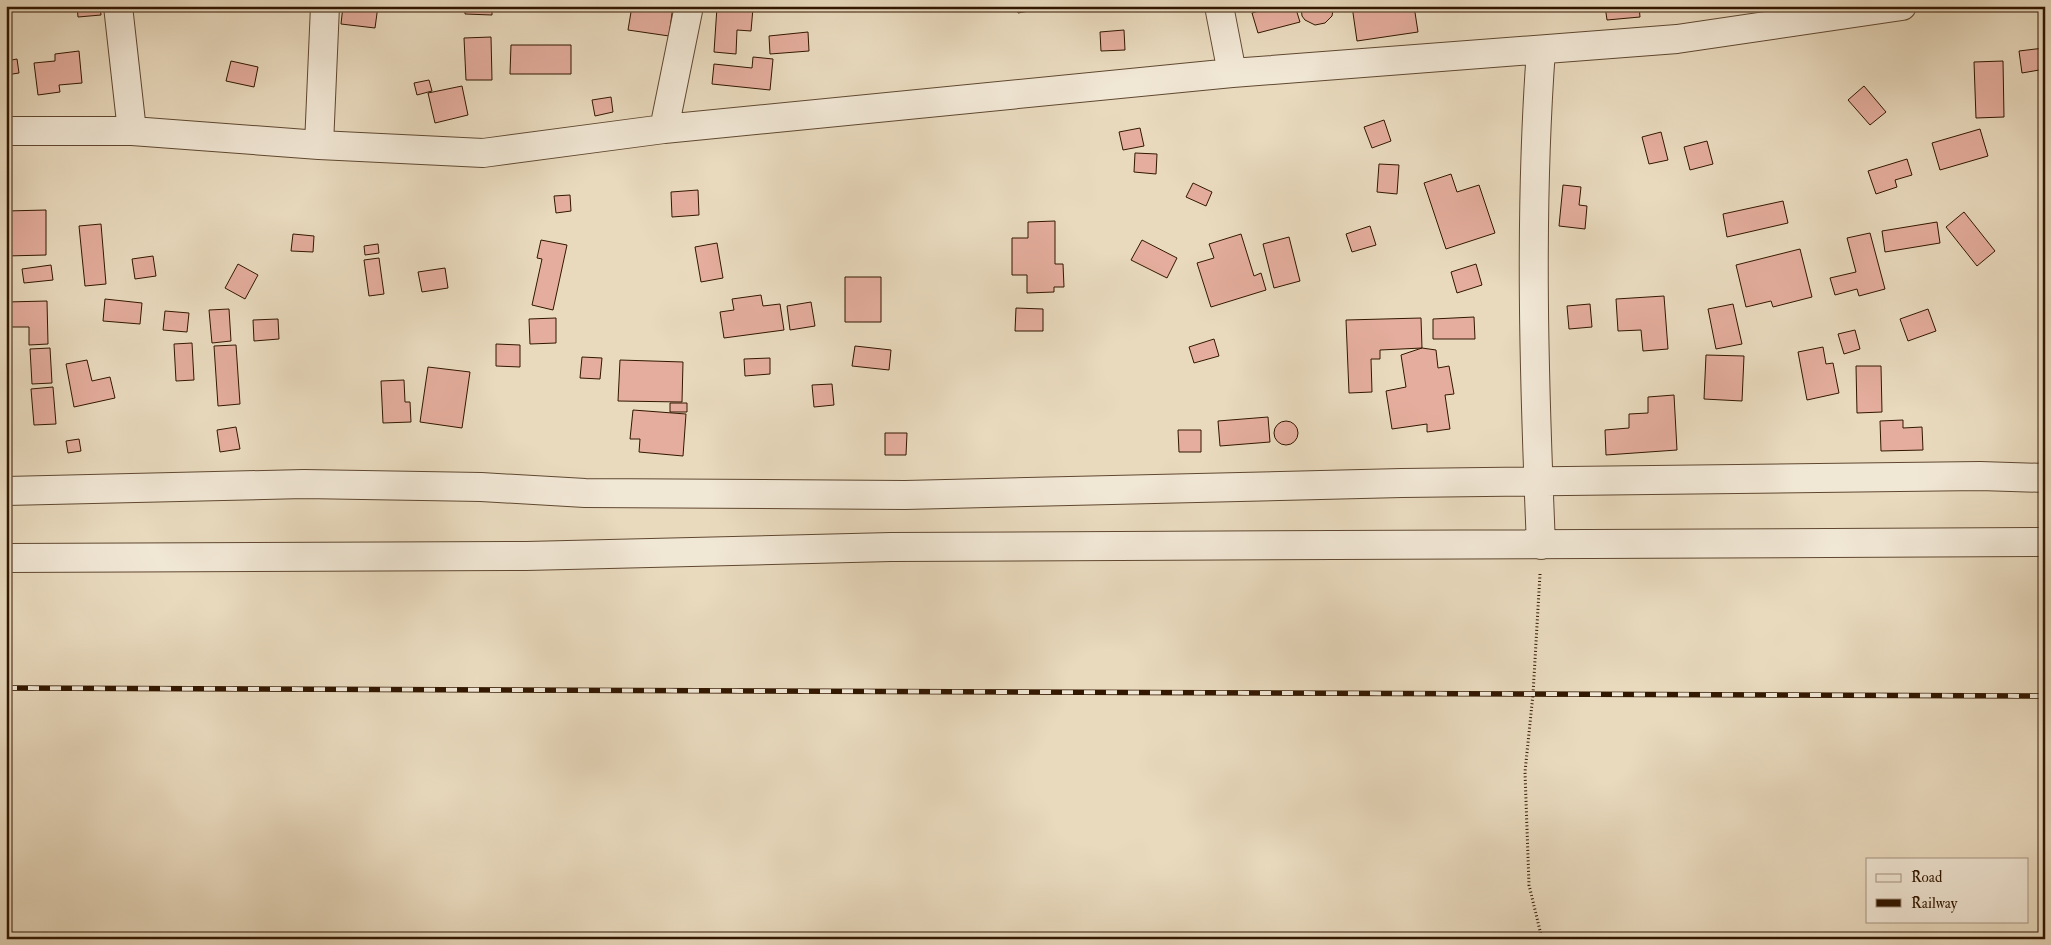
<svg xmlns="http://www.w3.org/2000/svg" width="2051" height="945" viewBox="0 0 2051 945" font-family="'IM FELL Double Pica',serif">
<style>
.building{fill:#e4ad9d;stroke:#321700}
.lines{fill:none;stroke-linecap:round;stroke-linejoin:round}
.minor-casing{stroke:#604830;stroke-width:30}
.path{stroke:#321700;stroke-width:3;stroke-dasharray:1 2.5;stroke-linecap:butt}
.minor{stroke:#f1e7d5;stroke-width:28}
.rail-casing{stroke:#321700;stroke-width:5.5}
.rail{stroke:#f1e7d5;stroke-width:4;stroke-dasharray:11;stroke-linecap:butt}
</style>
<rect width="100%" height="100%" fill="#e9dabe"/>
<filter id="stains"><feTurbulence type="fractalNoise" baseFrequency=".004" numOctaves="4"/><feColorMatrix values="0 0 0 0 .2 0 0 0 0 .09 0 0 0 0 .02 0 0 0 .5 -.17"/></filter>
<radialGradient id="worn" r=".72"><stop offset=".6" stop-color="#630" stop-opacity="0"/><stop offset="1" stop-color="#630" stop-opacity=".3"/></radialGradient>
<path class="building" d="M77 6H100L101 15 78 17Z
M343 6H378L375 28 341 24Z
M465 6H492V15L465 14Z
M632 6H673L669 36 628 30Z
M713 6H762L761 11 753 8Z
M1017 6H1045V8L1018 13Z
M1276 6H1295L1300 22 1258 33 1252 13Z
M1301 6H1333V10L1332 16 1325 23 1315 25 1305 20 1302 16Z
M1352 6H1414L1418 32 1357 41Z
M1605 6H1639L1640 17 1607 20Z
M717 7 753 8 751 31 737 30 736 54 714 52Z
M1124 30 1125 50 1101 51 1100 32Z
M808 32 809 51 770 54 769 36Z
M491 37 492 80H466L464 38Z
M511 45H571V74H510Z
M2044 48 2045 69 2022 73 2019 51Z
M79 51 82 83 59 85 60 92 38 95 34 63 55 61V54Z
M753 57 773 59 770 90 712 84 714 64 752 68Z
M17 59 19 73 6 75V61Z
M231 61 258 67 254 87 226 81Z
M2003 61 2004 117 1976 118 1974 62Z
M429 80 432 91 417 95 414 83Z
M462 86 468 115 435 123 428 93Z
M1864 86 1886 112 1870 125 1848 100Z
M611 97 613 112 595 116 592 100Z
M1384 120 1391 141 1372 148 1364 127Z
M1140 128 1144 146 1123 150 1119 132Z
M1980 129 1988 156 1940 170 1932 143Z
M1661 132 1668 160 1649 164 1642 137Z
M1707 141 1713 164 1690 170 1684 147Z
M1135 153 1157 154 1156 174 1134 172Z
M1907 159 1912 175 1895 180 1897 187 1876 194 1868 171Z
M1379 164 1399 165 1397 194 1377 192Z
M1451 174 1457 192 1479 185 1495 233 1446 249 1424 183Z
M1193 183 1212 192 1206 206 1186 197Z
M1563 185 1581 187 1579 205 1587 206 1585 229 1559 226Z
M698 190 699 215 672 217 671 192Z
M570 195 571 211 556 213 554 196Z
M1783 201 1788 223 1727 237 1723 214Z
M46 210V255L6 256V211Z
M1964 212 1995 251 1977 266 1946 227Z
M1055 221V264H1063L1064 287H1054V292L1027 293V275H1012V238H1028V222Z
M1937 222 1940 243 1885 252 1882 231Z
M101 224 106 284 85 286 79 226Z
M1370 226 1376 245 1352 252 1346 234Z
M1870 233 1885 289 1859 296 1857 289 1835 295 1830 278 1856 272 1847 238Z
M293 234 314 236 313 252 291 251Z
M1241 234 1254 276 1261 273 1266 290 1211 307 1197 263 1214 258 1209 244Z
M1289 237 1300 281 1274 288 1263 244Z
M541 240 567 245 553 310 532 305 542 259 537 258Z
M1142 240 1177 258 1167 278 1131 260Z
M717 243 723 278 701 282 695 247Z
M378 244 379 253 365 255 364 246Z
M1800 249 1812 297 1773 307 1771 301 1746 307 1736 265Z
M153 256 156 276 135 279 132 259Z
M379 258 384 294 369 296 364 260Z
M238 264 258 275 245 299 225 288Z
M1476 264 1482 285 1457 293 1451 272Z
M51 265 53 280 24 283 22 269Z
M445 268 448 288 422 292 418 272Z
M845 277H881V322H845Z
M761 295 763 306 780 304 784 330 724 338 720 312 734 310 732 299Z
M1664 296 1668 349 1643 351 1641 330 1618 331 1616 299Z
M105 299 142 303 140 324 103 321Z
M47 301 48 344 29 345V327H6V302Z
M811 302 815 326 790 330 787 306Z
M1590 304 1592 327 1569 329 1567 306Z
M1733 304 1742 344 1716 349 1708 309Z
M1016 308 1043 309V331H1015Z
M229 309 231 341 212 343 209 310Z
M1928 309 1936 331 1908 341 1900 319Z
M165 311 189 313 187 332 163 330Z
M1474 317 1475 339H1433V319Z
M556 318V343L530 344 529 319Z
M1421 318 1422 348 1380 350V359H1371L1372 392 1349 393 1346 320Z
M278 319 279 339 254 341 253 320Z
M1855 330 1860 349 1844 354 1838 334Z
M1214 339 1219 356 1194 363 1189 347Z
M192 343 194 380 176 381 174 344Z
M496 344 520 345V367L496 366Z
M236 345 240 404 218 406 214 346Z
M855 346 891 350 889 370 852 366Z
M1823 347 1826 364 1833 363 1839 393 1807 400 1798 352Z
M50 348 52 383 32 384 30 349Z
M1422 348 1436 350 1438 368 1449 366 1454 394 1445 395 1450 429 1427 432V424L1392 429 1386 391 1406 387 1401 355Z
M1706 355 1744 356 1742 401 1704 399Z
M582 357 602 358 600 379 580 378Z
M770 358V374L745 376 744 359Z
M87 360 92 381 110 377 115 398 74 407 66 364Z
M620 360 683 362 682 402 618 401Z
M1856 366H1881L1882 412 1857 413Z
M428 367 470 372 462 428 420 422Z
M404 380 405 402H410L411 422 383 423 381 381Z
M832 384 834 405 814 407 812 385Z
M53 387 56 424 34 425 31 389Z
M1674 395 1677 450 1606 455 1605 430 1629 428V414L1648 413V397Z
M670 403H687V412H670Z
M633 410 686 414 683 456 639 452 640 439H630Z
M1268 417 1270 442 1220 446 1218 421Z
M1903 420V428L1922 427 1923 450 1881 451 1880 421Z
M1274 433a12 12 0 1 1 24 0a12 12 0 1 1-24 0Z
M236 427 240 449 220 452 217 430Z
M1178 430H1201V452H1179Z
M885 433H907L906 455H885Z
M79 439 81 451 68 453 66 441Z"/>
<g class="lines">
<g class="minor-casing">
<path id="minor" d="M118 6 132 131
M1219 6 1232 73
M664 129 689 6
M6 131H132L319 145 483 153 664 129 1232 73 1677 39 1902 6
M319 145 325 6
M6 491 304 484 481 487 585 493 905 495 1402 483 1980 476 2045 478
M1541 545C1534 380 1529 214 1541 50
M6 558 526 556 891 547 2045 542"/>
</g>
<path class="path" d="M1540 574 1533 694 1525 772 1529 885 1542 939"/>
<use href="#minor" class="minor"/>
<g class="rail-casing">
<path id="rail" d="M6 688 2045 696"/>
</g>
<use href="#rail" class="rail"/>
</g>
<rect width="2051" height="945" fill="none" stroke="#e9dabe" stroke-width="25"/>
<rect x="8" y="8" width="2036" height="930" fill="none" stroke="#321700" stroke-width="2.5"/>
<rect x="12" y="12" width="2026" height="920" fill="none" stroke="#321700"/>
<rect x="1866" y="858" width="162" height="65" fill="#f1e7d5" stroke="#a59480"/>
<rect x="1876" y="874" width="25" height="8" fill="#f1e7d5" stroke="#a59480"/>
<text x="1911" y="882" font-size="15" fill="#321700">Road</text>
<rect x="1876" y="899" width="25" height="8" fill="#321700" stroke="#a59480"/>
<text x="1911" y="908" font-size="15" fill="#321700">Railway</text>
<rect width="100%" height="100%" filter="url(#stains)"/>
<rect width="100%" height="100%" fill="url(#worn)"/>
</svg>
